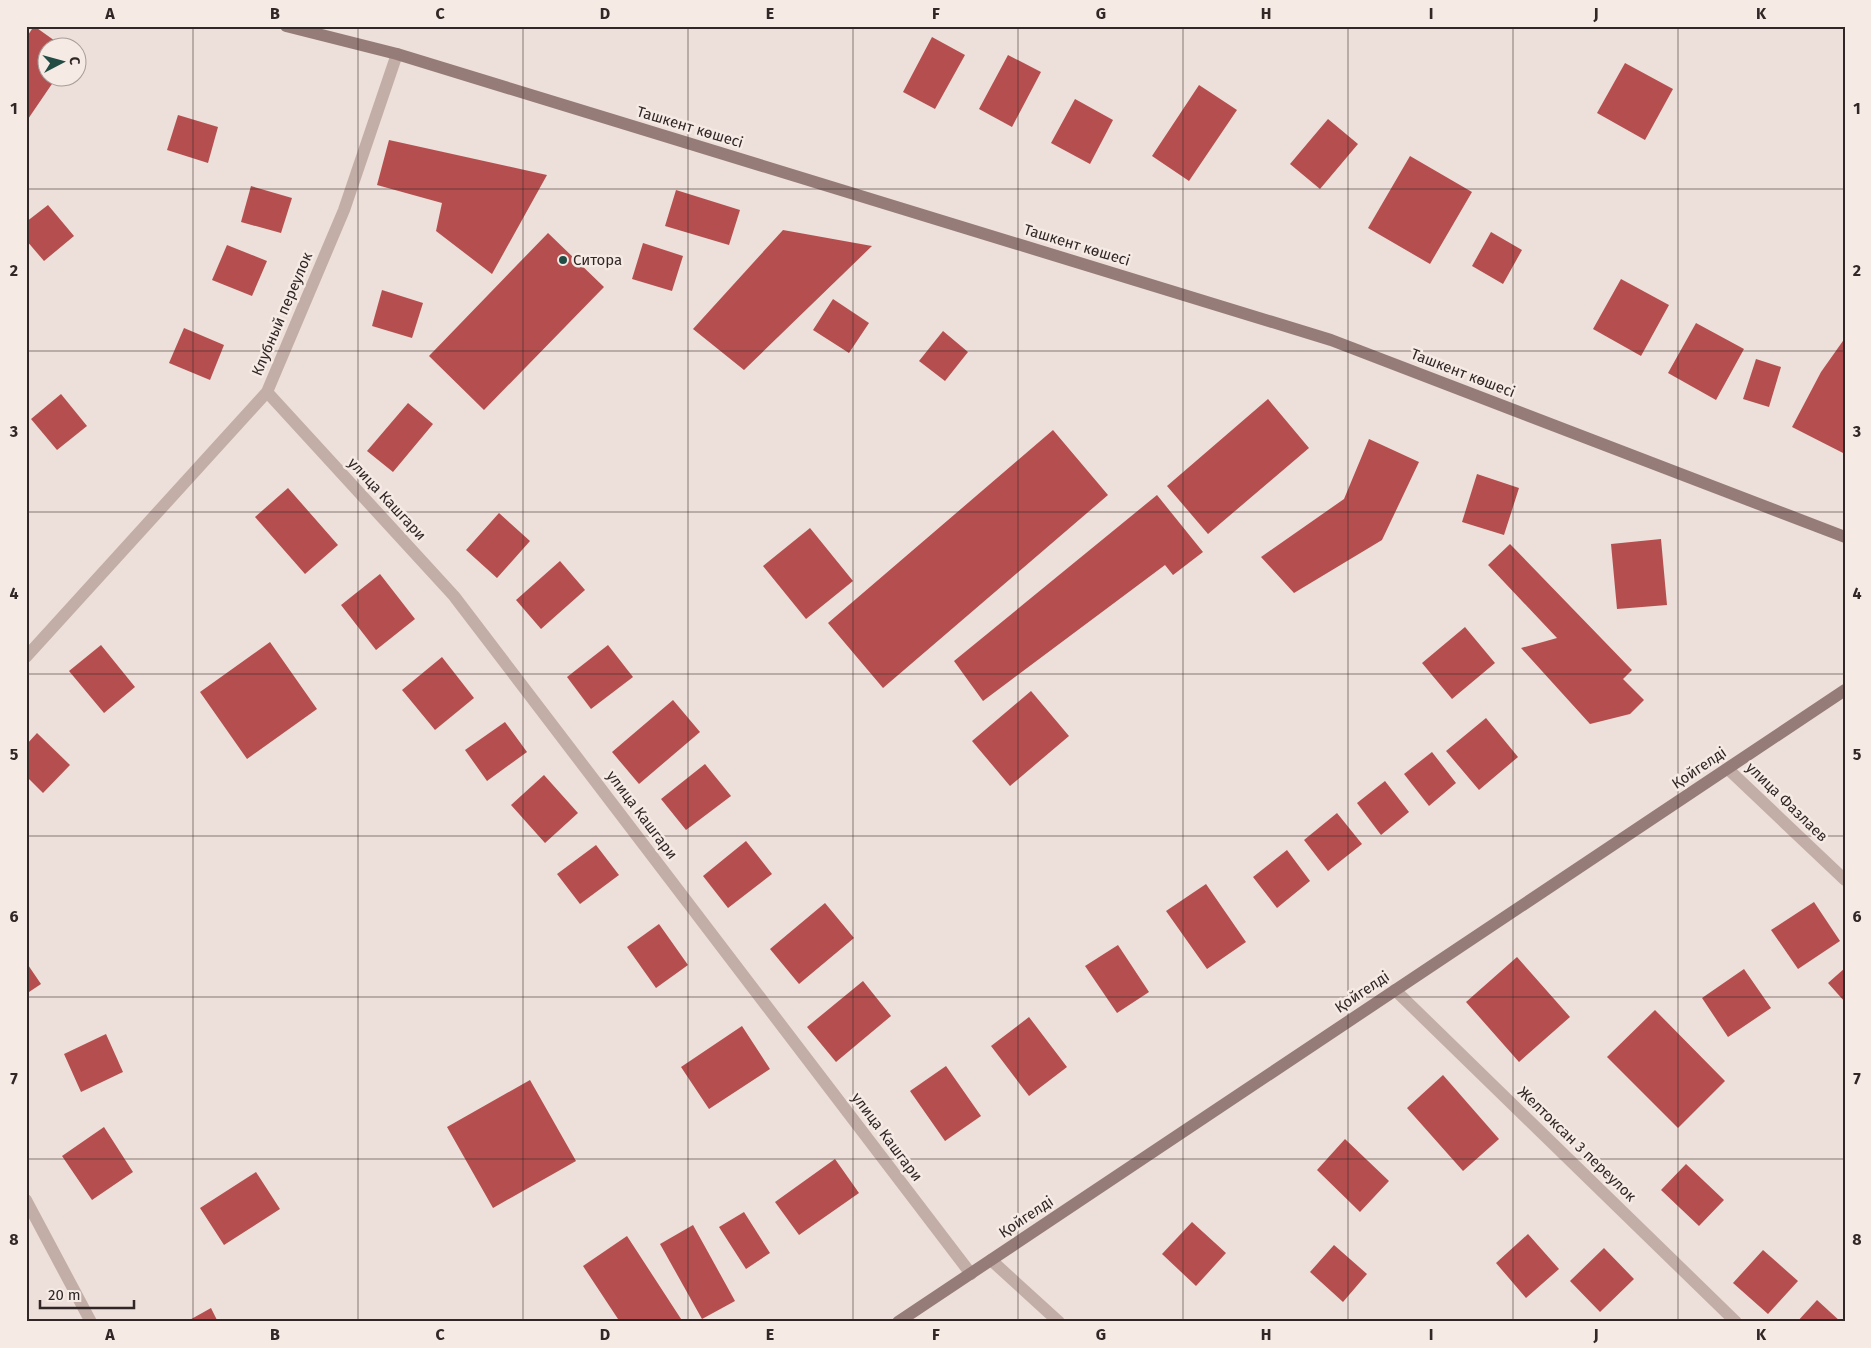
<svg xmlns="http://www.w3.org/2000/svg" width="1871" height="1348" viewBox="0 0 1871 1348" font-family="'Fira Sans',sans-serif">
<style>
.building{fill:#b54f4f}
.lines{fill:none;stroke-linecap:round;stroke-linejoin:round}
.street{stroke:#c3ada7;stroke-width:12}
.secondary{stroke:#967c79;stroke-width:12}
.grid{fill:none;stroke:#312726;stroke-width:1;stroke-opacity:0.55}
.poi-dot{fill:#224d45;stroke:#f6eae5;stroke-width:2}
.labels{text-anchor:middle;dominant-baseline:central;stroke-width:5;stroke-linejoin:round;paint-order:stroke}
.street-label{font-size:15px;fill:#312726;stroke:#f6eae5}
.poi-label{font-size:15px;fill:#312726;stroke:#f6eae5;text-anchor:start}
.neatline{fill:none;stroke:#312726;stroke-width:2}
.grid-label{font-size:16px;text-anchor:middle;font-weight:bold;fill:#312726}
</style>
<rect width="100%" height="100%" fill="#eddfd9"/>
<path class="building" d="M34 26 65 48H48V78H56L26 122V38Z
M932 37 965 55 935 109 903 92Z
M1008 55 1041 72 1012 127 979 109Z
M1625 63 1673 89 1645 140 1597 113Z
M1199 85 1237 110 1189 181 1152 156Z
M1075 99 1113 120 1090 164 1051 143Z
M178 115 218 127 208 163 167 150Z
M1328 119 1358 144 1320 189 1290 164Z
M389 140 547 175 492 274 436 231 442 203 377 185Z
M1410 156 1472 192 1430 264 1368 228Z
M251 186 292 198 281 233 241 222Z
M676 190 740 210 729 245 665 226Z
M48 205 74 236 44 261 26 240V222Z
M783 230 872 246 744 370 693 329Z
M1491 232 1522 250 1503 284 1472 266Z
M548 233 604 287 484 410 429 356Z
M643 243 683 256 672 291 632 279Z
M227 245 267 261 252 296 212 280Z
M1621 279 1669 305 1641 356 1593 329Z
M382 290 423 303 412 338 372 326Z
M833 299 869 323 849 353 813 330Z
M1696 323 1744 349 1716 400 1668 373Z
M184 328 224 345 210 380 169 363Z
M943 331 968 352 945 381 919 361Z
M1845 338V454L1792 427 1821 372Z
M1756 359 1781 367 1769 407 1743 399Z
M61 394 87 426 57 450 31 419Z
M1268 399 1309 448 1208 534 1167 486Z
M408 403 433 424 393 472 367 451Z
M1053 430 1108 495 883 688 828 623Z
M1369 439 1419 462 1382 540 1294 593 1261 557 1344 499Z
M1477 474 1519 488 1504 535 1462 522Z
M288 488 338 545 305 574 255 517Z
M1157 495 1203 552 1173 575 1165 565 983 701 954 661Z
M499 513 530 541 497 578 466 550Z
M810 528 853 581 806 619 763 566Z
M1661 539 1667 605 1617 609 1611 544Z
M1510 544 1632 670 1623 679 1644 700 1630 714 1590 724 1521 648 1557 638 1488 565Z
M560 561 585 590 541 629 516 600Z
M380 574 415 619 376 650 341 605Z
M1465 627 1495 663 1452 699 1422 663Z
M270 642 317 709 247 759 200 692Z
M101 645 135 687 104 713 69 671Z
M608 645 633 677 591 709 567 677Z
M442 657 474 698 435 730 402 690Z
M1031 691 1069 736 1010 786 972 741Z
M673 700 700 732 639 784 612 752Z
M1486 718 1518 757 1479 790 1446 751Z
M505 722 527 752 487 781 465 750Z
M37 733 70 765 43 793 26 776V745Z
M1432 752 1456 783 1429 806 1404 774Z
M705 764 731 796 686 830 661 799Z
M544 775 578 813 545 843 511 805Z
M1385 781 1409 812 1381 835 1357 803Z
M1337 813 1362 844 1328 871 1304 840Z
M746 841 772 874 728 908 703 876Z
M596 845 619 875 580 904 557 874Z
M1287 850 1310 881 1277 908 1253 877Z
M1206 884 1246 942 1207 969 1166 911Z
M1814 902 1840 941 1798 969 1771 930Z
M825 903 854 938 799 984 770 949Z
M659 924 688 965 656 988 627 947Z
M1118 945 1149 992 1117 1013 1085 966Z
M1517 957 1570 1017 1519 1062 1466 1002Z
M26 962 41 984 26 994Z
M1845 968V1002L1828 983Z
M1744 969 1771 1008 1728 1037 1702 998Z
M863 981 891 1016 836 1062 807 1027Z
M1655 1010 1725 1081 1678 1128 1607 1057Z
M1029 1017 1067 1067 1029 1096 991 1046Z
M742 1026 770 1069 709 1109 681 1067Z
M106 1034 123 1072 81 1092 64 1054Z
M946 1066 981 1116 945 1141 910 1091Z
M1443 1075 1499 1139 1463 1171 1407 1108Z
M530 1080 576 1161 493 1208 447 1127Z
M104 1127 133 1172 92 1200 62 1156Z
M1345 1139 1389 1181 1360 1212 1317 1170Z
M835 1159 859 1193 799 1235 775 1202Z
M1686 1164 1724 1200 1699 1226 1661 1190Z
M256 1172 280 1209 224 1245 200 1208Z
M744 1212 770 1253 746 1269 719 1227Z
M1192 1222 1226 1253 1196 1286 1162 1254Z
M693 1225 735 1301 702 1319 660 1244Z
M1528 1234 1559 1269 1526 1298 1496 1263Z
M627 1236 683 1322H620L583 1266Z
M1334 1245 1367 1274 1343 1302 1310 1272Z
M1604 1248 1634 1279 1600 1312 1570 1281Z
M1763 1250 1798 1281 1768 1314 1733 1283Z
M1817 1300 1841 1322H1797Z
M211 1308 218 1322H186Z"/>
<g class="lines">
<path class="street" d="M267 392 454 596 971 1274
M26 657 267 392 344 210 397 54
M1728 769 1845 880
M1395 990 1736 1322
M26 1200 91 1322
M991 1260 1059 1322"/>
<path class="secondary" d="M286 26 397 54 1331 340 1845 537
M898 1322 1845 690"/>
</g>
<path class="grid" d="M193 26V1322M358 26V1322M523 26V1322M688 26V1322M853 26V1322M1018 26V1322M1183 26V1322M1348 26V1322M1513 26V1322M1678 26V1322M26 189H1845M26 351H1845M26 512H1845M26 674H1845M26 836H1845M26 997H1845M26 1159H1845"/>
<circle class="poi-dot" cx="563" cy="260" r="5"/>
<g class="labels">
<g class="street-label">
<text transform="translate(690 127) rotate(17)">Ташкент көшесі</text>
<text transform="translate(1077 245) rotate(17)">Ташкент көшесі</text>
<text transform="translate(282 314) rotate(-67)">Клубный переулок</text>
<text transform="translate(1463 373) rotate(21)">Ташкент көшесі</text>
<text transform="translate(387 499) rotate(47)">улица Кашгари</text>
<text transform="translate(1699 768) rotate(-34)">Қойгелді</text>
<text transform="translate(1787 802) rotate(44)">улица Фазлаев</text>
<text transform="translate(642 815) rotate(53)">улица Кашгари</text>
<text transform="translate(1362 992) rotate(-34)">Қойгелді</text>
<text transform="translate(887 1137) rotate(53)">улица Кашгари</text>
<text transform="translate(1577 1144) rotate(44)">Желтоксан 3 переулок</text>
<text transform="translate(1026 1217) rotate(-34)">Қойгелді</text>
</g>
<g class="poi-label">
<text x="573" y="260">Ситора</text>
</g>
</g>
<rect width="1871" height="1348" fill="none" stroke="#f6eae5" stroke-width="55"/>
<g transform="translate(62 62) rotate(84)"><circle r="24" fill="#f6eae5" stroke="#a79c99"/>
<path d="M0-4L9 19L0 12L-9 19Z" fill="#224d45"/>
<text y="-8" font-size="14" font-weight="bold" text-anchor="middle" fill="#312726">С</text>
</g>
<path d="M40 1300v8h94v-8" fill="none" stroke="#312726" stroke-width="2.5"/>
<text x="48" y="1300" font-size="15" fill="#312726" stroke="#f6eae5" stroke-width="4" paint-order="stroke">20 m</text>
<rect x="28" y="28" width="1816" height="1292" class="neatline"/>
<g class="grid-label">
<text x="110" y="19">A</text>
<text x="275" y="19">B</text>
<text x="440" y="19">C</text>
<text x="605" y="19">D</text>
<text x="770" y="19">E</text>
<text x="936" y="19">F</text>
<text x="1101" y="19">G</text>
<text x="1266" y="19">H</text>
<text x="1431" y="19">I</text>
<text x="1596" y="19">J</text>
<text x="1761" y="19">K</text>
<text x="14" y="114">1</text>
<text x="1857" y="114">1</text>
<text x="14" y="276">2</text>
<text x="1857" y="276">2</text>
<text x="14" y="437">3</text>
<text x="1857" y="437">3</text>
<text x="14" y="599">4</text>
<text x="1857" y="599">4</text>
<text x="14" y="760">5</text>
<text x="1857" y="760">5</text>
<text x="14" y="922">6</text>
<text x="1857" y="922">6</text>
<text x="14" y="1084">7</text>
<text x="1857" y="1084">7</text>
<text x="14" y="1245">8</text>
<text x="1857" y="1245">8</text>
<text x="110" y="1340">A</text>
<text x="275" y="1340">B</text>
<text x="440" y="1340">C</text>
<text x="605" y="1340">D</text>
<text x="770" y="1340">E</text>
<text x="936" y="1340">F</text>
<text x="1101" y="1340">G</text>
<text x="1266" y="1340">H</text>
<text x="1431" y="1340">I</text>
<text x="1596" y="1340">J</text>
<text x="1761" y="1340">K</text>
</g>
</svg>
